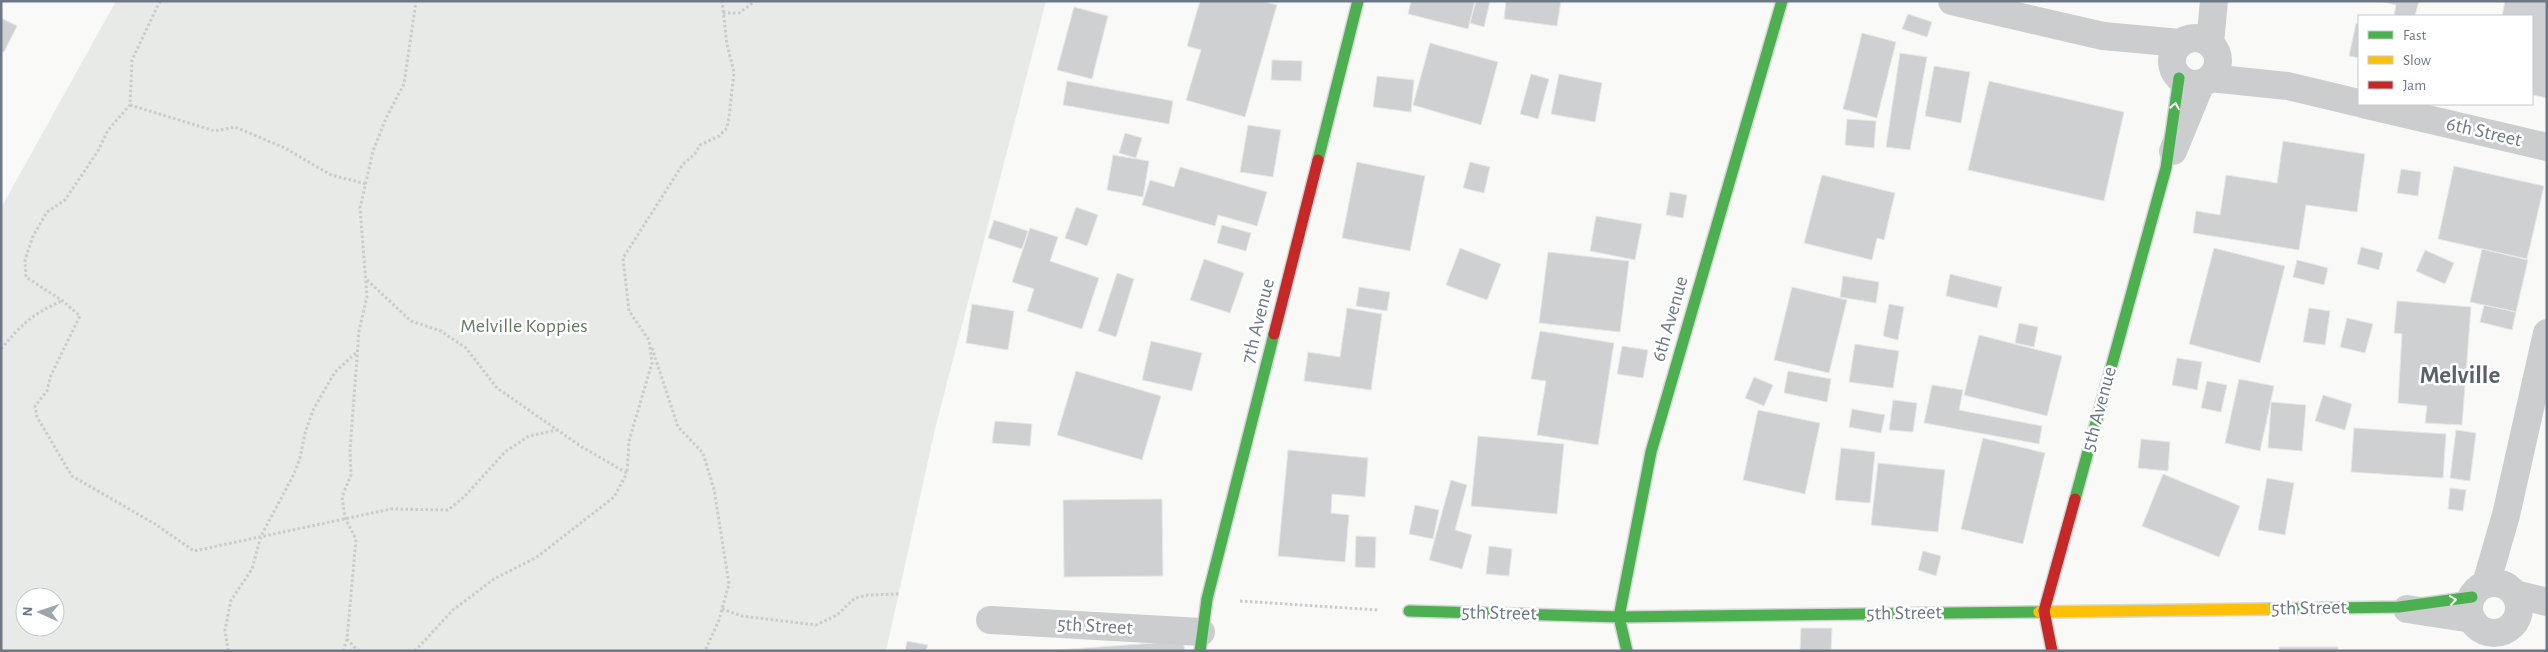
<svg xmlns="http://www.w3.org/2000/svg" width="2548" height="652" viewBox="0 0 2548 652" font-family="'Alegreya Sans',sans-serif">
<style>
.green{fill:#e7eae6;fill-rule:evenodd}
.building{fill:#cfd0d2;stroke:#e8e8e8}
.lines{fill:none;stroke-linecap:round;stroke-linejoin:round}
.fast-casing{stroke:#d5d6d6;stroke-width:14}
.slow-casing{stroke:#d5d6d6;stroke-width:14}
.jam-casing{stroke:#d5d6d6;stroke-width:14}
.path{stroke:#cacbcc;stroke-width:3;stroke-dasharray:2.5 2.5;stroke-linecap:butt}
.street{stroke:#cccdce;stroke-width:28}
.fast{stroke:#4caf50;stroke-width:11}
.slow{stroke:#ffc107;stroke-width:11}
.jam{stroke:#c62828;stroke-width:11}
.oneway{stroke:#f6fbf6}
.labels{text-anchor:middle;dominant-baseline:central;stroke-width:5;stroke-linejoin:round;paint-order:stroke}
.street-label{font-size:20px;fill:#6c7885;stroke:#fff}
.park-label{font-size:20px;fill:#677866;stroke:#fff}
.district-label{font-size:25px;font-weight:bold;fill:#59626b;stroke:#fff}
</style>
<rect width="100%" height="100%" fill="#f9f9f8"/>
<path class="green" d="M116 1H1046L935 429 886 651H1V208ZM25 597H55V627H25Z"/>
<path class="building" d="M1200 1H1262L1277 5 1245 117 1186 100 1201 50 1187 46Z
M1411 1H1475L1468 29 1408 14Z
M1476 1H1490L1484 27 1470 23Z
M1506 1H1561L1557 26 1504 19Z
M2380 1H2419L2415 16H2394L2396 5Z
M2505 1H2547V98L2532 95V16H2502Z
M1074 7 1108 16 1092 79 1057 70Z
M1908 14 1932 22 1927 37 1902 29Z
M1 18 17 26 4 52 1 51Z
M2356 23 2359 24V58L2349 56Z
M1862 33 1896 42 1877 118 1843 109Z
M1430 43 1498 62 1481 125 1413 105Z
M1900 53 1927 57 1910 150 1886 147Z
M1272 60 1302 61 1301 81 1271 80Z
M1934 66 1970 72 1961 123 1925 116Z
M1531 74 1549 79 1538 119 1520 114Z
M1559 74 1602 83 1595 122 1551 114Z
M1377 76 1414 80 1411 112 1373 107Z
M1067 81 1173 101 1169 124 1063 105Z
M1989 81 2124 112 2104 201 1968 170Z
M1847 119 1876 121 1874 148 1845 145Z
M1248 125 1281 130 1273 177 1240 172Z
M1125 133 1142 138 1136 158 1119 153Z
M2283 141 2365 154 2357 212 2306 205 2299 250 2193 233 2196 211 2220 215 2226 175 2277 183Z
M1113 155 1149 161 1143 197 1107 190Z
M1357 162 1425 176 1410 251 1342 238Z
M1470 162 1490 167 1484 193 1463 188Z
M2454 166 2544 186 2527 259 2438 239Z
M1180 167 1267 192 1257 226 1218 215 1215 226 1142 205 1150 180 1174 187Z
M2401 169 2421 172 2418 196 2397 193Z
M1822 175 1895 193 1884 240 1877 238 1872 260 1804 243Z
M1670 192 1687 195 1683 218 1666 215Z
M1076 207 1098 215 1087 246 1065 238Z
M1596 216 1642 224 1635 260 1590 251Z
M994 220 1028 231 1022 249 988 238Z
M1222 225 1251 233 1246 251 1217 243Z
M1030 228 1058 237 1050 261 1099 278 1082 329 1027 311 1034 289 1012 282Z
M2361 247 2383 253 2379 270 2357 264Z
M1460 248 1501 264 1487 300 1446 285Z
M2214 248 2285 266 2260 363 2189 344Z
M2482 249 2528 260 2516 312 2470 302Z
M2425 250 2454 263 2445 284 2416 271Z
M1548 252 1629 261 1620 332 1539 323Z
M1204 259 1244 273 1230 313 1190 300Z
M2297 260 2328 268 2324 285 2293 277Z
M1117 273 1134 279 1116 337 1098 331Z
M1950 274 2002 287 1997 308 1946 296Z
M1843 276 1879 282 1876 303 1840 297Z
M1359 287 1390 292 1387 311 1356 306Z
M1792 287 1847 300 1829 373 1774 360Z
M2397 301 2471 307 2462 425 2425 423 2427 406 2398 403 2402 334 2394 333Z
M972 304 1014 311 1008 350 966 343Z
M1889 304 1904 307 1898 340 1883 336Z
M2484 305 2516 312 2512 330 2480 322Z
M1347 308 1382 314 1371 390 1304 381 1308 352 1340 357Z
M2309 308 2330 311 2325 345 2303 342Z
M2347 318 2373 324 2365 353 2340 347Z
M2019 323 2038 327 2034 347 2015 343Z
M1540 331 1614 343 1598 445 1537 435 1546 381 1531 379Z
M1979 335 2062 356 2047 416 1964 395Z
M1151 341 1202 353 1192 391 1142 380Z
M1855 344 1899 351 1893 388 1849 382Z
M1622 346 1648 350 1643 378 1617 374Z
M2177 358 2202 362 2197 390 2172 385Z
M1076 371 1161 396 1142 460 1057 435Z
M1788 371 1831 379 1827 402 1784 393Z
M1754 377 1773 385 1764 406 1745 398Z
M2239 379 2274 386 2260 451 2225 443Z
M2207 381 2227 385 2221 412 2201 408Z
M1932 385 1963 390 1959 410 2042 426 2039 444 1924 423Z
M2323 395 2352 404 2345 430 2315 421Z
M1893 400 1917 403 1913 432 1889 430Z
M2271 402 2306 405 2302 451 2268 448Z
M1852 409 1885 415 1881 433 1849 427Z
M1758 410 1820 423 1805 494 1743 480Z
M995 421 1032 424 1030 446 992 443Z
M2354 428 2446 434 2443 478 2351 472Z
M2456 430 2476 433 2470 481 2450 478Z
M1478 436 1564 444 1557 514 1471 506Z
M1983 438 2045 453 2023 544 1961 529Z
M2141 439 2170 442 2168 471 2138 468Z
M1841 448 1875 452 1870 503 1835 500Z
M1288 450 1368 458 1365 497 1332 494 1331 513 1349 515 1345 562 1278 556Z
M1878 463 1945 470 1938 532 1871 525Z
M2163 474 2240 506 2219 557 2142 526Z
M2267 478 2294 483 2285 535 2258 530Z
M1451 480 1467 485 1455 530 1472 535 1462 569 1429 560Z
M2450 488 2466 490 2463 511 2448 509Z
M1162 499 1163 576 1064 577 1063 500Z
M1415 505 1439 510 1433 539 1409 534Z
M1356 536 1376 537 1375 568 1355 567Z
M1489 546 1512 549 1509 576 1486 574Z
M1923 551 1941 556 1936 576 1918 570Z
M1801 628H1832L1831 651H1800Z
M907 641 928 645 926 651H905Z
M1183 641 1185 651H1043Z
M2279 647H2338V651H2279Z"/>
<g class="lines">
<g class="fast-casing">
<path id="fast" d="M1318 160 1358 1
M2075 499 2166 168 2179 78
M2269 609 2399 607 2472 597
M1409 611 1619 617 2039 612
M1200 651 1207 599 1274 334
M1627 651 1619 617 1651 452 1782 1"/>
</g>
<g class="slow-casing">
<path id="slow" d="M2039 612 2269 609"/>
</g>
<g class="jam-casing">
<path id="jam" d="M1274 334 1318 160
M2052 651 2044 611 2075 499"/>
</g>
<path class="path" d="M160 1 132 60 130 105 108 130 98 151 65 200 47 212 33 236 25 260 26 277 63 301 80 316 51 375 47 391 35 406 37 417 72 476 155 524 194 551 391 509 448 510 464 497 506 451 529 436 557 430
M723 13H739L755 1
M130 105 215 131 235 127 285 148 331 175 367 184
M367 280 411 321 441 331 466 348 497 388 582 447 627 473 629 441 652 363 649 340 629 311 623 258 683 164 695 154 700 145 719 136 727 128 729 117 734 72 727 45 722 1
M652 348 678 427 703 453 714 489 729 584 719 620 705 651
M1 349C21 325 33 313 62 301
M1240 601 1378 610
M722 609 742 616 816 625 837 615 855 598 868 595 899 594
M347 639 358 651
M228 651 225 630 231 600 252 569 261 536 294 474 300 458 305 433 313 410 335 372 357 352
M343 651 347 639 356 539 345 518 342 497 351 475 350 450 359 331 367 296 360 208 373 151 386 118 404 84 416 1
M415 651 453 610 494 579 537 557 614 497 627 473"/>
<path class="street" d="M1952 1 2103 36 2180 43
M2172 61a23 23 0 1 1 46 0a23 23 0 1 1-46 0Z
M2210 43 2214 1
M2210 78 2288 86 2359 103
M2363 104 2547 147
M2173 151 2201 83
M2469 608a25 25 0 1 1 50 0a25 25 0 1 1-50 0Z
M2486 584 2506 515 2547 333
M2515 594 2547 602
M2407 609 2472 619
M990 620 1201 632"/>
<use href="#fast" class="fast"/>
<use href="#slow" class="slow"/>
<use href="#jam" class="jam"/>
</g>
<defs><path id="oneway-chevron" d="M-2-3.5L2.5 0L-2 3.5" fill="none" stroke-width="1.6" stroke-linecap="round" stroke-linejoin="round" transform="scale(1.25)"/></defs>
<g class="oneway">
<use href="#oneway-chevron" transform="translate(2175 106) rotate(-81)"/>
<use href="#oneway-chevron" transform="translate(2453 600) rotate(-8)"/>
</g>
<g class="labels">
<g class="street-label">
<text transform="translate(2484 132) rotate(13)">6th Street</text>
<text transform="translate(1670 319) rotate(-74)">6th Avenue</text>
<text transform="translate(1258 321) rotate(-76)">7th Avenue</text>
<text transform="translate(2099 409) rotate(-75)">5th Avenue</text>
<text transform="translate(2309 608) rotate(-1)">5th Street</text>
<text transform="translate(1499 613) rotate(1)">5th Street</text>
<text transform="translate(1904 613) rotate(-1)">5th Street</text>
<text transform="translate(1095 626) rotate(3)">5th Street</text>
</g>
<g class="park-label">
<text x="524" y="326">Melville Koppies</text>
</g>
<g class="district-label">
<text x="2460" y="375">Melville</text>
</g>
</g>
<rect width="2548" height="652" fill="none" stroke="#6c7885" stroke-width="5"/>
<rect x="2358" y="15" width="175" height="90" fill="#ffffff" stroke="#c4c9ce"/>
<rect x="2368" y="31" width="25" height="8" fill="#4caf50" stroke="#c4c9ce"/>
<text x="2403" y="40" font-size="15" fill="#6c7885">Fast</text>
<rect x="2368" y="56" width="25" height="8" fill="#ffc107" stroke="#c4c9ce"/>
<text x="2403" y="65" font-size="15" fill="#6c7885">Slow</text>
<rect x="2368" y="81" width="25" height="8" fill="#c62828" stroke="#c4c9ce"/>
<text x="2403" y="90" font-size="15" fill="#6c7885">Jam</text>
<g transform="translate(40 612) rotate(273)"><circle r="24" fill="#ffffff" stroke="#c4c9ce"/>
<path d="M0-4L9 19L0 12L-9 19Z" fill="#9da5ad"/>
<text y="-8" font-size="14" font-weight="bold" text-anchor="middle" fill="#6c7885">N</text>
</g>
</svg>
